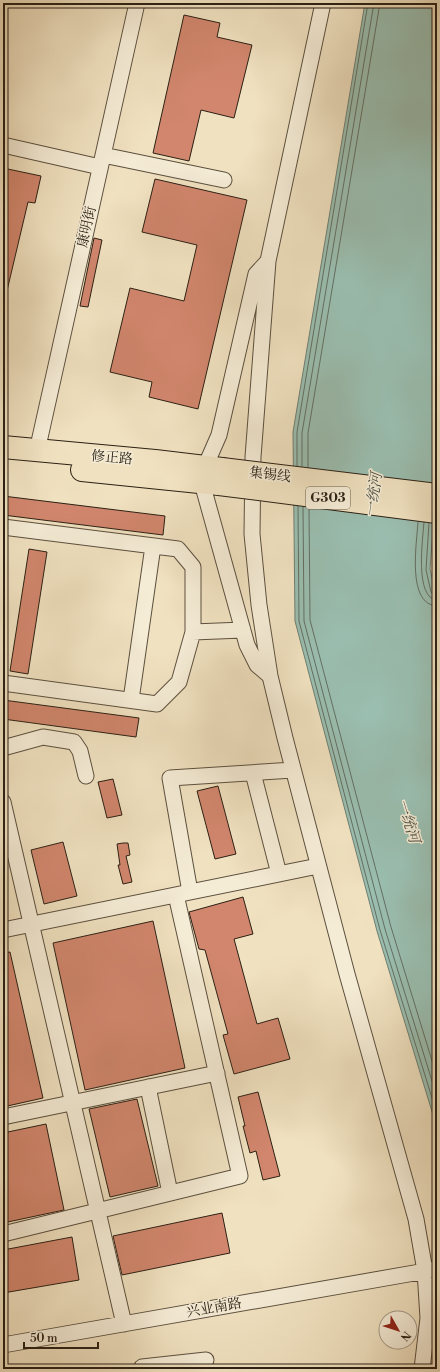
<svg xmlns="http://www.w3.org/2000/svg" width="440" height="1372" viewBox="0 0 440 1372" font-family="'Libre Bodoni','Noto Serif SC',serif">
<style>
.water{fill:#9abeb0;stroke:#6e7f72}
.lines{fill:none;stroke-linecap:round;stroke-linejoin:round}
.shore{stroke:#626f62;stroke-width:1}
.building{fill:#d1866d;stroke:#2b2014}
.minor-casing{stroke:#5c503f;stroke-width:17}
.highway-casing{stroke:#2b2014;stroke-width:24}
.minor{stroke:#f5ecd6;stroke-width:15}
.highway{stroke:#f0e1c0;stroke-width:22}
.highway-bridge-casing{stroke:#2b2014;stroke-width:24;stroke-linecap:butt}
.highway-bridge{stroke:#f0e1c0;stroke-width:22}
.labels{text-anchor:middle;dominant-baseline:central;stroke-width:3;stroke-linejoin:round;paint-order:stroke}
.shield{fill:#f5ecd6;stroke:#685d4e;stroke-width:1}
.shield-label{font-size:13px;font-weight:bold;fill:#2b2014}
.street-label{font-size:14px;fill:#2b2014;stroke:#f5ecd6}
.water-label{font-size:15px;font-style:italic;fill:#4c4f43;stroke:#f5ecd6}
</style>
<rect width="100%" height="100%" fill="#f0e1c0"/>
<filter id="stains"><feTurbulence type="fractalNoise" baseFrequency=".005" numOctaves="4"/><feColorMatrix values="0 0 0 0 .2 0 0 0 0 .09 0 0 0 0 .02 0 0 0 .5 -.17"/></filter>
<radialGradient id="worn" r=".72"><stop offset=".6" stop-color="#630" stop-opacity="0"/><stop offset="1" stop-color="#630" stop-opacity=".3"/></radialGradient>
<path class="water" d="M365 3H437V479L430 569 437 599V1128L377 931 295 621 293 432Z"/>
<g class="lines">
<path class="shore" d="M297 466V432L368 3
M302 467V433L374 3
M308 467V433L380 3
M298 506 299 621 380 930 437 1114
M303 507 304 621 385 929 437 1097
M309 508 310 620 391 927 437 1077
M418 522C417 542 406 605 437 606
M424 522C423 538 414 599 437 600
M429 523 426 570 431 592 434 595H437"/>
</g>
<path class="building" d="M184 15 220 23 217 37 252 45 234 118 201 110 189 161 153 153Z
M3 168 41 176 35 203 28 202 6 295H3Z
M155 179 247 200 198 409 149 397 152 382 110 372 130 288 184 301 197 245 142 232Z
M94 238 102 240 88 307 80 306Z
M3 496 165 516 163 535 3 515Z
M29 549 47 552 28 674 10 671Z
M3 700 139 718 136 737 3 719Z
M113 779 122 815 107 818 98 782Z
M218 786 236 854 215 859 197 791Z
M63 842 77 896 44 904 31 850Z
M123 843H128L130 855 126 856 132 882 123 884 118 865H120L117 844Z
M243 897 253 934 234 939 257 1024 278 1018 290 1059 234 1074 223 1035 228 1034 205 950 199 949 189 912Z
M153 921 185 1068 85 1090 53 943Z
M10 952 43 1098 3 1107V953Z
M258 1092 280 1176 263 1180 256 1151 250 1153 243 1126H245L238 1097Z
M137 1099 158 1186 110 1197 89 1109Z
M46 1124 64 1210 3 1223V1133Z
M222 1213 230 1253 122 1275 113 1236Z
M72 1237 79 1280 3 1293V1250Z"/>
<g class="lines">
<g class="minor-casing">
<path id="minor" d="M3 145 100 167
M103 155 224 180
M268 261 256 274 219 435 205 467 202 483 247 645 257 665 270 676 285 738 347 974 416 1219 425 1271 428 1318 422 1369
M37 451 137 3
M3 527 178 549 193 567V632L243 630
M270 676 259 605 252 534 253 457 268 261 323 3
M3 683 157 704 179 682 193 632
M131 700 153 546
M3 748 43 737 74 742 80 751 86 776
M253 773 279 874
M3 802 124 1324
M190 892 170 778 293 770
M3 930 318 866
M148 1087 170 1193
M3 1117 217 1073
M3 1234 240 1176 176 895
M3 1345 437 1269
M143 1369 142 1367 206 1360"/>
</g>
<g class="highway-casing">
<path id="highway" d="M3 447 155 461 222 469
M82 470 219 484"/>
</g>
<use href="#minor" class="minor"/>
<use href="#highway" class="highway"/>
<g class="highway-bridge-casing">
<path id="highway-bridge" d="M222 469 437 495
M219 484 437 512"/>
</g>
<use href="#highway-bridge" class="highway-bridge"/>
</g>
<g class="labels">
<rect class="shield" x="306" y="487" width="44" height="22" rx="3"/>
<g class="shield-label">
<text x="328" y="498">G303</text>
</g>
<g class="street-label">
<text transform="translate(87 227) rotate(-77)">康明街</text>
<text transform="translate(112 458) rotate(5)">修正路</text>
<text transform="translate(270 475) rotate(7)">集锡线</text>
<text transform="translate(214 1308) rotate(-10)">兴业南路</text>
</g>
<g class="water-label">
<text transform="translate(374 495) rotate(-82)">一统河</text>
<text transform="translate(408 821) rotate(73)">一统河</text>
</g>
</g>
<rect width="440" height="1372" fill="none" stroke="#f0e1c0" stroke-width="16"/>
<rect x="4" y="4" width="432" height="1364" fill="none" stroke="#2b2014" stroke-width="2"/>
<rect x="8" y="8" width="424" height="1356" fill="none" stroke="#2b2014"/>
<g transform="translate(398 1330) rotate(129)"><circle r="19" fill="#f5ecd6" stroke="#a49a88"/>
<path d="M0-3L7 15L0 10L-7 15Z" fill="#8f2418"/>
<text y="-6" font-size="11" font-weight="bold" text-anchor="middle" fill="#2b2014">N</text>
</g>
<path d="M24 1342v6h74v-6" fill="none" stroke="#2b2014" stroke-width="2"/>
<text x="30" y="1342" font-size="12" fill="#2b2014" stroke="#f5ecd6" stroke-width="3" paint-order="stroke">50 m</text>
<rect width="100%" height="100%" filter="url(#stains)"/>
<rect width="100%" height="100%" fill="url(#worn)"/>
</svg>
